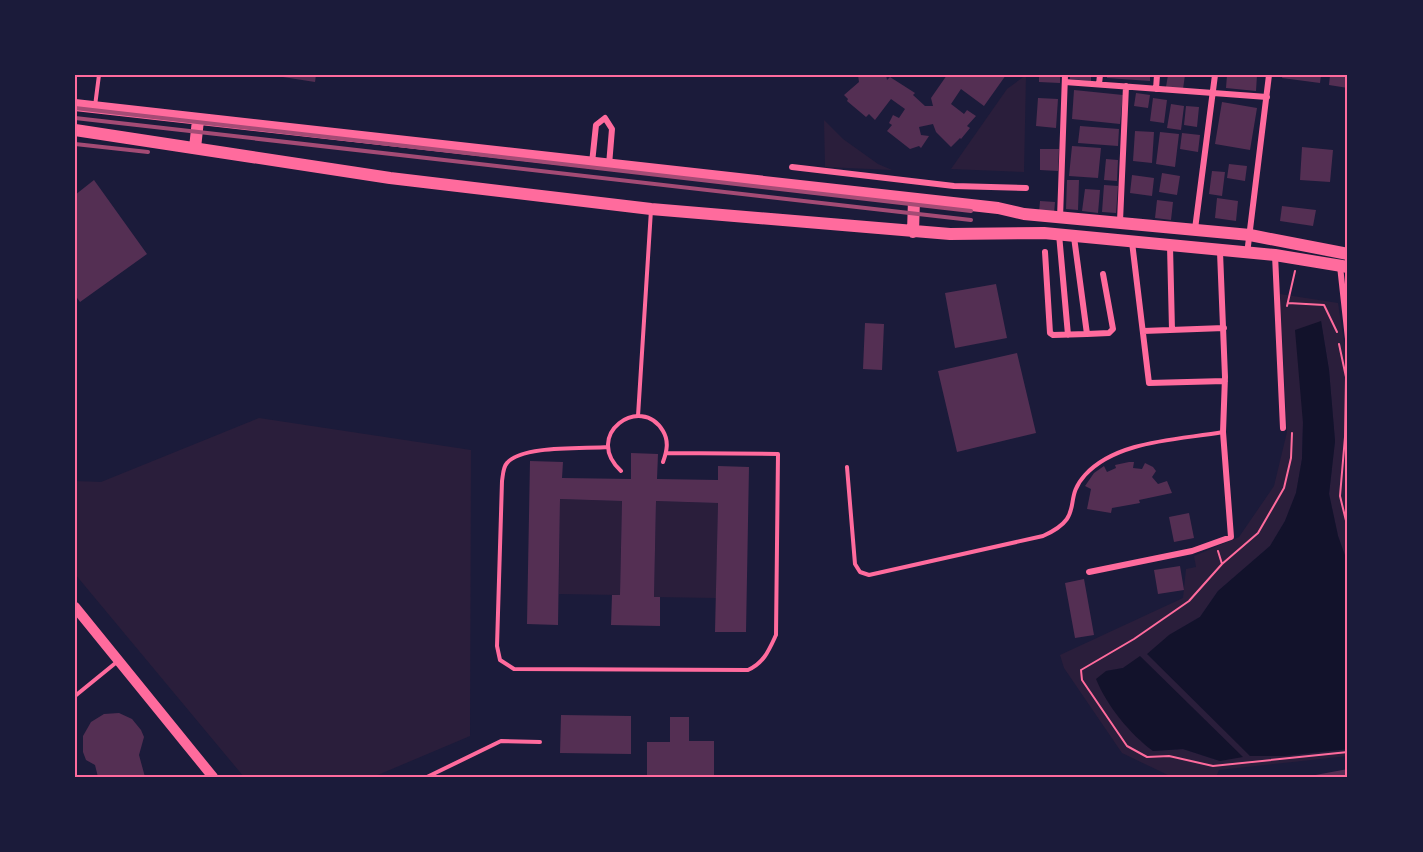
<svg xmlns="http://www.w3.org/2000/svg" width="1423" height="852" viewBox="0 0 1423 852" font-family="Barlow,sans-serif">
<style>
.green{fill:#2a1e3b;fill-rule:evenodd}
.water{fill:#12122b}
.building{fill:#542f53}
.lines{fill:none;stroke-linecap:round;stroke-linejoin:round}
.path{stroke:#ff6b9d;stroke-width:2}
.service{stroke:#ff6b9d;stroke-width:4}
.minor{stroke:#ff6b9d;stroke-width:6}
.secondary{stroke:#ff6b9d;stroke-width:10}
.primary{stroke:#ff6b9d;stroke-width:12}
.rail{stroke:#a44b75;stroke-width:4}
.neatline{fill:none;stroke:#ff6b9d;stroke-width:2}
</style>
<rect width="100%" height="100%" fill="#1b1b3a"/>
<path class="green" d="M1026 75 1024 172 951 169 1007 89Z
M824 120 843 139 878 164 892 170 825 167Z
M1280 294 1338 303 1348 367V564L1338 536 1329 494 1335 441 1329 370 1321 321 1303 423 1302 459 1296 493 1285 521 1270 546 1218 591 1200 617 1169 635 1250 756H1284L1348 749V756L1219 770 1216 777H1172L1122 753 1064 668 1060 655 1183 598 1186 569 1196 567 1194 556 1239 537 1274 486 1287 432ZM1140 657 1220 761 1183 749 1153 751 1106 671 1123 668Z
M259 418 471 450 470 736 373 777H244L75 574V481L101 482Z
M560 499 622 501 620 595 559 594Z
M656 501 718 503 716 598 654 597Z"/>
<path class="water" d="M1321 321 1329 370 1335 441 1329 494 1338 536 1348 564V749L1284 756H1250L1147 654 1169 635 1200 617 1218 591 1270 546 1285 521 1296 493 1302 459 1303 423 1295 330Z
M1140 656 1243 757 1220 761 1183 749 1153 751C1130 734 1107 706 1096 679L1106 671 1123 668Z"/>
<path class="building" d="M270 75H316L315 82Z
M858 75H886L887 80 890 77 915 93 913 95 925 106H933L931 98 947 75H1006L984 106 961 89 951 104 964 114 967 110 976 116 967 126 970 128 961 139 960 138 951 147 936 132 933 124 919 127 921 135 929 136 921 148 919 146 910 149 887 131 892 125 889 123 893 115 899 118 905 109 891 99 875 120 869 114 866 117 847 101 848 99 844 95 859 82Z
M1039 75H1060V83L1039 82Z
M1070 75H1091V81L1070 79Z
M1107 75H1150V81L1107 78Z
M1168 75H1185L1183 89 1166 87Z
M1227 75H1257L1256 91 1226 88Z
M1283 75H1321L1320 83 1282 78Z
M1330 75H1348V88L1329 85Z
M1074 90 1123 95 1120 124 1072 119Z
M1136 93 1150 95 1148 108 1134 106Z
M1038 98 1058 99 1056 128 1036 126Z
M1153 98 1167 100 1164 123 1150 121Z
M1222 102 1257 108 1250 150 1215 144Z
M1171 104 1184 106 1181 130 1167 128Z
M1186 106 1199 107 1197 127 1184 125Z
M1080 126 1119 129 1118 146 1078 143Z
M1135 131 1154 132 1152 163 1133 161Z
M1160 132 1179 134 1175 167 1156 164Z
M1182 133 1200 135 1198 152 1180 149Z
M1072 146 1101 148 1098 178 1069 176Z
M1302 147 1333 150 1330 182 1300 180Z
M1040 149H1059L1058 171 1040 170Z
M1106 159 1118 160 1117 181 1104 180Z
M1229 164 1247 166 1245 181 1227 178Z
M1212 171 1225 172 1222 196 1209 194Z
M1162 173 1180 176 1177 195 1159 192Z
M1132 175 1154 178 1152 196 1130 193Z
M94 180 147 254 80 302 75 295V195Z
M1067 180H1079L1078 210 1066 209Z
M1104 185 1118 186 1116 213 1102 212Z
M1085 189 1100 190 1098 213 1082 211Z
M1217 198 1238 201 1236 221 1215 218Z
M1157 200 1173 202 1171 220 1155 218Z
M1040 201 1055 202 1054 214 1039 213Z
M1282 206 1316 210 1313 226 1280 221Z
M996 284 1007 338 955 348 945 293Z
M865 323 884 324 882 370 863 369Z
M1017 353 1036 433 957 452 938 371Z
M631 453 658 454 657 479 718 480V466L749 467 746 632H715L718 503 656 501 654 597H660V626L611 625 612 595H620L622 501 560 499 558 625 527 624 530 461 563 462 562 478 631 479Z
M1129 462H1134L1133 468 1142 469 1145 463 1153 467 1156 471 1152 477 1158 484 1167 481 1172 493 1139 500 1140 503 1112 508 1111 513 1087 509 1091 489 1085 486 1094 473 1104 466 1107 472 1116 468 1115 465Z
M1189 513 1194 538 1174 542 1169 517Z
M1180 566 1184 590 1158 594 1154 570Z
M1084 579 1094 635 1075 638 1065 583Z
M119 713 132 719 141 730 144 737 139 755 145 777H98L95 765 86 760 83 752V736L91 722 104 714Z
M561 715 631 716V754L560 753Z
M670 717H689V741H714V777H647V742H670Z
M1348 769V777H1310V776Z"/>
<g class="lines">
<path class="path" d="M1288 303 1324 305 1337 332
M1287 306 1295 271
M1339 344 1346 377 1345 437 1340 496 1348 529
M1292 433 1291 458 1284 488 1258 533 1222 564 1189 601 1134 639 1081 670 1082 680 1127 746 1147 757 1169 756 1213 766 1348 752
M1218 551 1222 564"/>
<path class="service" d="M95 106 99 75
M638 416 651 210
M608 447C584 449 522 445 507 463 503 467 503 475 502 481L497 646 500 660 514 669 748 670C764 663 769 650 776 635L778 454 667 453
M847 467 855 564 860 572 869 575 1043 536C1087 516 1061 501 1085 475 1117 440 1179 440 1223 432
M621 471C582 435 641 393 663 431 669 441 667 451 663 462
M75 696 118 661
M427 777 501 741 540 742"/>
<path class="minor" d="M1065 82 1267 97
M1099 84 1100 75
M1156 89 1157 75
M592 163 596 125 605 118 612 129 609 165
M792 167 954 186 1026 188
M1060 218 1065 75
M1120 221 1126 86
M1195 229 1215 75
M1059 234 1068 335
M1074 237 1087 334 1109 333 1113 329 1103 274
M1132 242 1149 383 1225 381
M1170 246 1172 330
M1045 252 1050 333 1053 335 1087 334
M1247 254 1269 75
M1275 255 1283 428
M1340 266 1348 339
M1143 331 1224 328
M1089 572 1192 551 1231 537 1223 432 1225 377 1220 252"/>
<path class="secondary" d="M75 607 213 777"/>
<path class="primary" d="M75 105 998 208 1024 214 1250 235 1348 254
M75 130 390 178 651 209 950 234 1044 233 1275 255 1348 267
M195 148 198 120
M913 232 914 199"/>
<path class="rail" d="M75 108 971 211
M75 118 971 220
M75 144 148 152"/>
</g>
<rect width="1423" height="852" fill="none" stroke="#1b1b3a" stroke-width="153"/>
<rect x="76" y="76" width="1270" height="700" class="neatline"/>
</svg>
